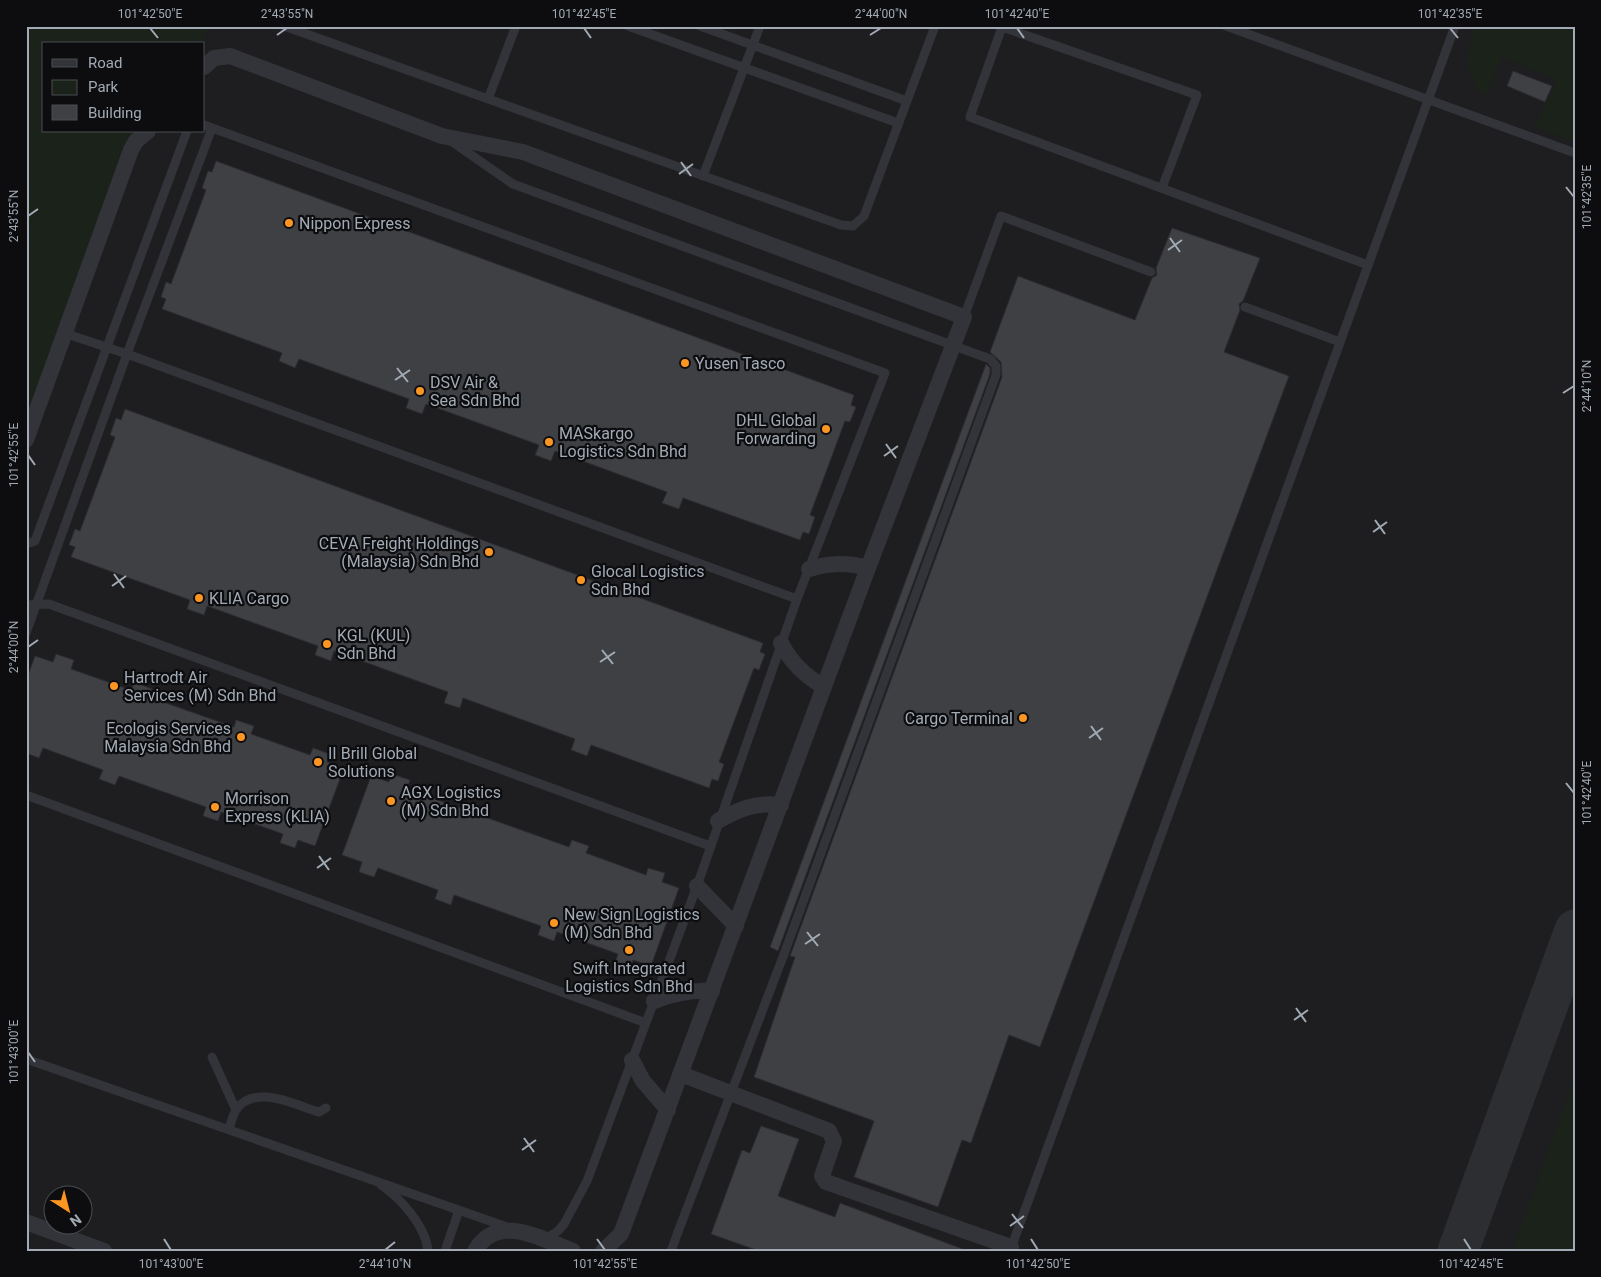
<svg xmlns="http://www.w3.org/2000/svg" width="1601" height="1277" viewBox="0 0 1601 1277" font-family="Roboto,sans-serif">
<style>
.built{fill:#1e1e21;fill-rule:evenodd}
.green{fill:#1a221a}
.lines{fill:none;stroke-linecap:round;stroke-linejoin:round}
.taxiway{stroke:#2c2e31;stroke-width:41}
.building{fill:#3e4044;stroke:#2c2c30}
.service{stroke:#333439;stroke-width:9}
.minor{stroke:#333439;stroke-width:16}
.service-bridge{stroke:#333439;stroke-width:9}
.ticks{fill:none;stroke:#a2abb5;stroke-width:2}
.poi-dot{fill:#fc9622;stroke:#0d0d0f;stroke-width:2}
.labels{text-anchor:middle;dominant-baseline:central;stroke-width:4.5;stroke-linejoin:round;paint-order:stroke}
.poi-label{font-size:16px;fill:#a2abb5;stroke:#0d0d0f;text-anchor:start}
.neatline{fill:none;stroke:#a2abb5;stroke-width:2}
.ticks-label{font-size:12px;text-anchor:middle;fill:#a2abb5}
</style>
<rect width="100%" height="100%" fill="#121214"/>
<path class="built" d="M26 26H1575V1251H26ZM44 44H204V131H44ZM52 1194H82V1224H52Z"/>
<path class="green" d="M26 26H208L201 44H44V131H132L26 421Z
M1476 26H1575V142L1535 127 1557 79 1502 57 1485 97C1462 72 1465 56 1476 26Z
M1575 1076V1251H1512Z"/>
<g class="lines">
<path class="taxiway" d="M1458 1251 1575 930"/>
</g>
<path class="building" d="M1513 71 1552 86 1545 102 1507 86Z
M216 161 854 395 851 405 856 407 850 422 845 421 810 515 815 517 809 534 803 532 800 540 683 498 679 509 662 503 667 492 555 451 551 461 535 455 539 445 426 404 422 414 406 408 409 399 299 359 295 368 279 361 282 353 162 309 166 299 161 297 166 282 171 284 206 190 202 188 208 171 212 172Z
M1172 228 1260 258 1243 301 1239 304 1240 310 1224 352 1289 376 1040 1047 1009 1035 971 1143 962 1140 938 1207 854 1177 874 1121 754 1077 795 957 790 956 1002 377 1001 362 990 352 1018 276 1135 320 1152 278 1157 275 1156 268Z
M986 364 990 368V374L778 951 770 947Z
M125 409 763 643 760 652 765 654 759 670 754 668 719 762 724 764 718 781 712 779 709 788 591 745 587 756 571 750 575 739 463 698 460 708 444 703 448 692 334 651 331 661 315 655 318 646 207 606 204 615 187 609 190 600 71 557 75 547 69 545 75 529 80 531 115 437 110 435 116 418 121 420Z
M56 654 74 660 71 669 131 690 134 682 152 689 149 697 234 727 236 720 254 726 251 734 310 755 313 748 330 754 327 762 344 768 315 846 298 840 295 848 280 843 283 834 221 812 218 821 203 816 206 807 119 776 115 785 99 779 103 770 43 748 39 758 26 753V681L35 656 53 662Z
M392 774 410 780 407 789 466 810 469 802 488 809 485 817 569 847 572 840 589 846 586 853 646 875 648 868 665 873 662 882 679 888 651 966 633 960 630 968 615 963 618 954 557 932 554 941 538 935 541 926 454 895 451 905 435 899 438 890 378 868 374 877 359 872 362 862 342 855 371 776 389 782Z
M761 1126 799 1139 778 1196 835 1217 840 1203 968 1251H759L711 1234 742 1150 750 1153Z"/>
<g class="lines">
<path class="service" d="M284 26 841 225 853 226 864 216 935 26
M628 26 898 123
M700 26 907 101
M1226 26 1575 153
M488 99 516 26
M204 125 885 373 797 599 697 886 587 1181 564 1224 558 1231 543 1240
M451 141 513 184
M703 176 760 26
M1162 188 1197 95 1002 27 970 117 1368 265
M1245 307 1340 342
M964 317 1001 216 1151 272
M64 333 127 354 797 599
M26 544 35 541 187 131
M26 605 49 604 710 846
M26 633 127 354 212 128
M26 795 646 1023
M784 954 996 375V366L990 359
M212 1057 236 1110
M26 1059 510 1228
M229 1128C231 1123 233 1115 236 1110 254 1083 295 1105 319 1112L326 1108
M381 1185C401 1198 426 1227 428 1251
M445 1251 459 1210
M671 1251 678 1232
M1010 1251 1455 26"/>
<path class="minor" d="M204 67 214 58 230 56 442 136 523 152 964 317 868 568 621 1234 603 1251
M26 440 131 150 136 141 148 131
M809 569C830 563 847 562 868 568
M781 643C791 663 805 676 824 687
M718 821C739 809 756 802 781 805
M697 886 736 926
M654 1001C674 993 691 990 712 991
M632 1060 643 1081 668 1110
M681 1074 829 1131 834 1141 822 1176 826 1182 1011 1247
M26 1222 104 1251
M475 1251C497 1212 541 1239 573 1251"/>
<path class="service-bridge" d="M513 184 990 359
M678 1232 784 954"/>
</g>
<path class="ticks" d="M150 28 158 38M584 28 591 38M1017 28 1024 38M1450 28 1458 38M277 35 287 28M870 35 881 28M681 162 691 176M679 174 693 164M1566 187 1574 197M28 216 38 209M1170 238 1180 252M1168 250 1182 240M397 368 408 382M395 380 410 370M1563 393 1574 386M886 444 896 458M28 455 35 465M884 456 898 446M1375 520 1385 534M1373 532 1387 522M114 574 124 588M112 586 126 576M28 647 38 640M602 650 613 664M600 662 615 652M1091 726 1101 740M1089 738 1103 728M1566 783 1574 793M319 856 329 870M317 868 331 858M807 932 818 946M805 944 820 934M1296 1008 1306 1022M1294 1020 1308 1010M28 1052 35 1062M524 1138 534 1152M522 1150 536 1140M1012 1214 1023 1228M1010 1226 1024 1216M164 1239 171 1250M597 1239 605 1250M1031 1239 1038 1250M1464 1239 1471 1250M385 1250 395 1242"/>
<g class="poi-dot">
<circle cx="289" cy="223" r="5"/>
<circle cx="685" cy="363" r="5"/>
<circle cx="420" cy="391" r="5"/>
<circle cx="826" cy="429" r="5"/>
<circle cx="549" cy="442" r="5"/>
<circle cx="489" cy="552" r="5"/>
<circle cx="581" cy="580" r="5"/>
<circle cx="199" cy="598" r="5"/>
<circle cx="327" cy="644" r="5"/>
<circle cx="114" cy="686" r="5"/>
<circle cx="1023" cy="718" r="5"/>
<circle cx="241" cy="737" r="5"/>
<circle cx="318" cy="762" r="5"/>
<circle cx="391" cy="801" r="5"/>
<circle cx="215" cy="807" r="5"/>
<circle cx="554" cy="923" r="5"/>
<circle cx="629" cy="950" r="5"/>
</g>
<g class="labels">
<g class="poi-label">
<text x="299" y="223">Nippon Express</text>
<text x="695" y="363">Yusen Tasco</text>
<text x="430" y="382">DSV Air &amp;<tspan x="430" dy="18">Sea Sdn Bhd</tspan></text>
<text x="816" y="420" text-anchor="end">DHL Global<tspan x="816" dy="18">Forwarding</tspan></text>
<text x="559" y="433">MASkargo<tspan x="559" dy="18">Logistics Sdn Bhd</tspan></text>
<text x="479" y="543" text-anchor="end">CEVA Freight Holdings<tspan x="479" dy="18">(Malaysia) Sdn Bhd</tspan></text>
<text x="591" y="571">Glocal Logistics<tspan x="591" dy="18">Sdn Bhd</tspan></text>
<text x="209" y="598">KLIA Cargo</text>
<text x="337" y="635">KGL (KUL)<tspan x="337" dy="18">Sdn Bhd</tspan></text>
<text x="124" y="677">Hartrodt Air<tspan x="124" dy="18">Services (M) Sdn Bhd</tspan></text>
<text x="1013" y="718" text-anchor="end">Cargo Terminal</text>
<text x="231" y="728" text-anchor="end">Ecologis Services<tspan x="231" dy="18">Malaysia Sdn Bhd</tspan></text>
<text x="328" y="753">II Brill Global<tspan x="328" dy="18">Solutions</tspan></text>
<text x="401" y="792">AGX Logistics<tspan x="401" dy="18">(M) Sdn Bhd</tspan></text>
<text x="225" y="798">Morrison<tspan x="225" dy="18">Express (KLIA)</tspan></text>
<text x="564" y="914">New Sign Logistics<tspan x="564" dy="18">(M) Sdn Bhd</tspan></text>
<text x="629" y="968" text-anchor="middle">Swift Integrated<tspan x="629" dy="18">Logistics Sdn Bhd</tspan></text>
</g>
</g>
<rect width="1601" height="1277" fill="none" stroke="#0d0d0f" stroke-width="55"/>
<rect x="42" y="42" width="162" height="90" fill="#0d0d0f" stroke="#494c51"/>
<rect x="52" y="59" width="25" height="8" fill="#333439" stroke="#494c51"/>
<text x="88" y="68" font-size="15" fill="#a2abb5">Road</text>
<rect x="52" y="80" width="25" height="15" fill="#1a221a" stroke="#494c51"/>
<text x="88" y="92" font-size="15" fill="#a2abb5">Park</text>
<rect x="52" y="105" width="25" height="15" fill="#3e4044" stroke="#494c51"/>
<text x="88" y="118" font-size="15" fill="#a2abb5">Building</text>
<g transform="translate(68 1210) rotate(144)"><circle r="24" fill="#0d0d0f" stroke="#494c51"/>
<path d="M0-4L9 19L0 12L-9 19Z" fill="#fc9622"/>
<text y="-8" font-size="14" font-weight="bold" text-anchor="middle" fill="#a2abb5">N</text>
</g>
<rect x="28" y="28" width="1546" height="1222" class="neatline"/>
<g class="ticks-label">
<text x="150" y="18">101°42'50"E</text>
<text x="287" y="18">2°43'55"N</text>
<text x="584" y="18">101°42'45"E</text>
<text x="881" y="18">2°44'00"N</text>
<text x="1017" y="18">101°42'40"E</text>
<text x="1450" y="18">101°42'35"E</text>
<text transform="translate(1587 197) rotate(-90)" y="4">101°42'35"E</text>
<text transform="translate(14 216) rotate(-90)" y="4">2°43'55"N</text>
<text transform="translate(1587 386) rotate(-90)" y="4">2°44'10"N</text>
<text transform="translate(14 455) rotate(-90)" y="4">101°42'55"E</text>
<text transform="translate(14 647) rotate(-90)" y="4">2°44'00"N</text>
<text transform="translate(1587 793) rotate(-90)" y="4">101°42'40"E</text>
<text transform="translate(14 1052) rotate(-90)" y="4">101°43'00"E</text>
<text x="171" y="1268">101°43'00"E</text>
<text x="385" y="1268">2°44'10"N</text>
<text x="605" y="1268">101°42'55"E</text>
<text x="1038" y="1268">101°42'50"E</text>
<text x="1471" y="1268">101°42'45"E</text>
</g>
</svg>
